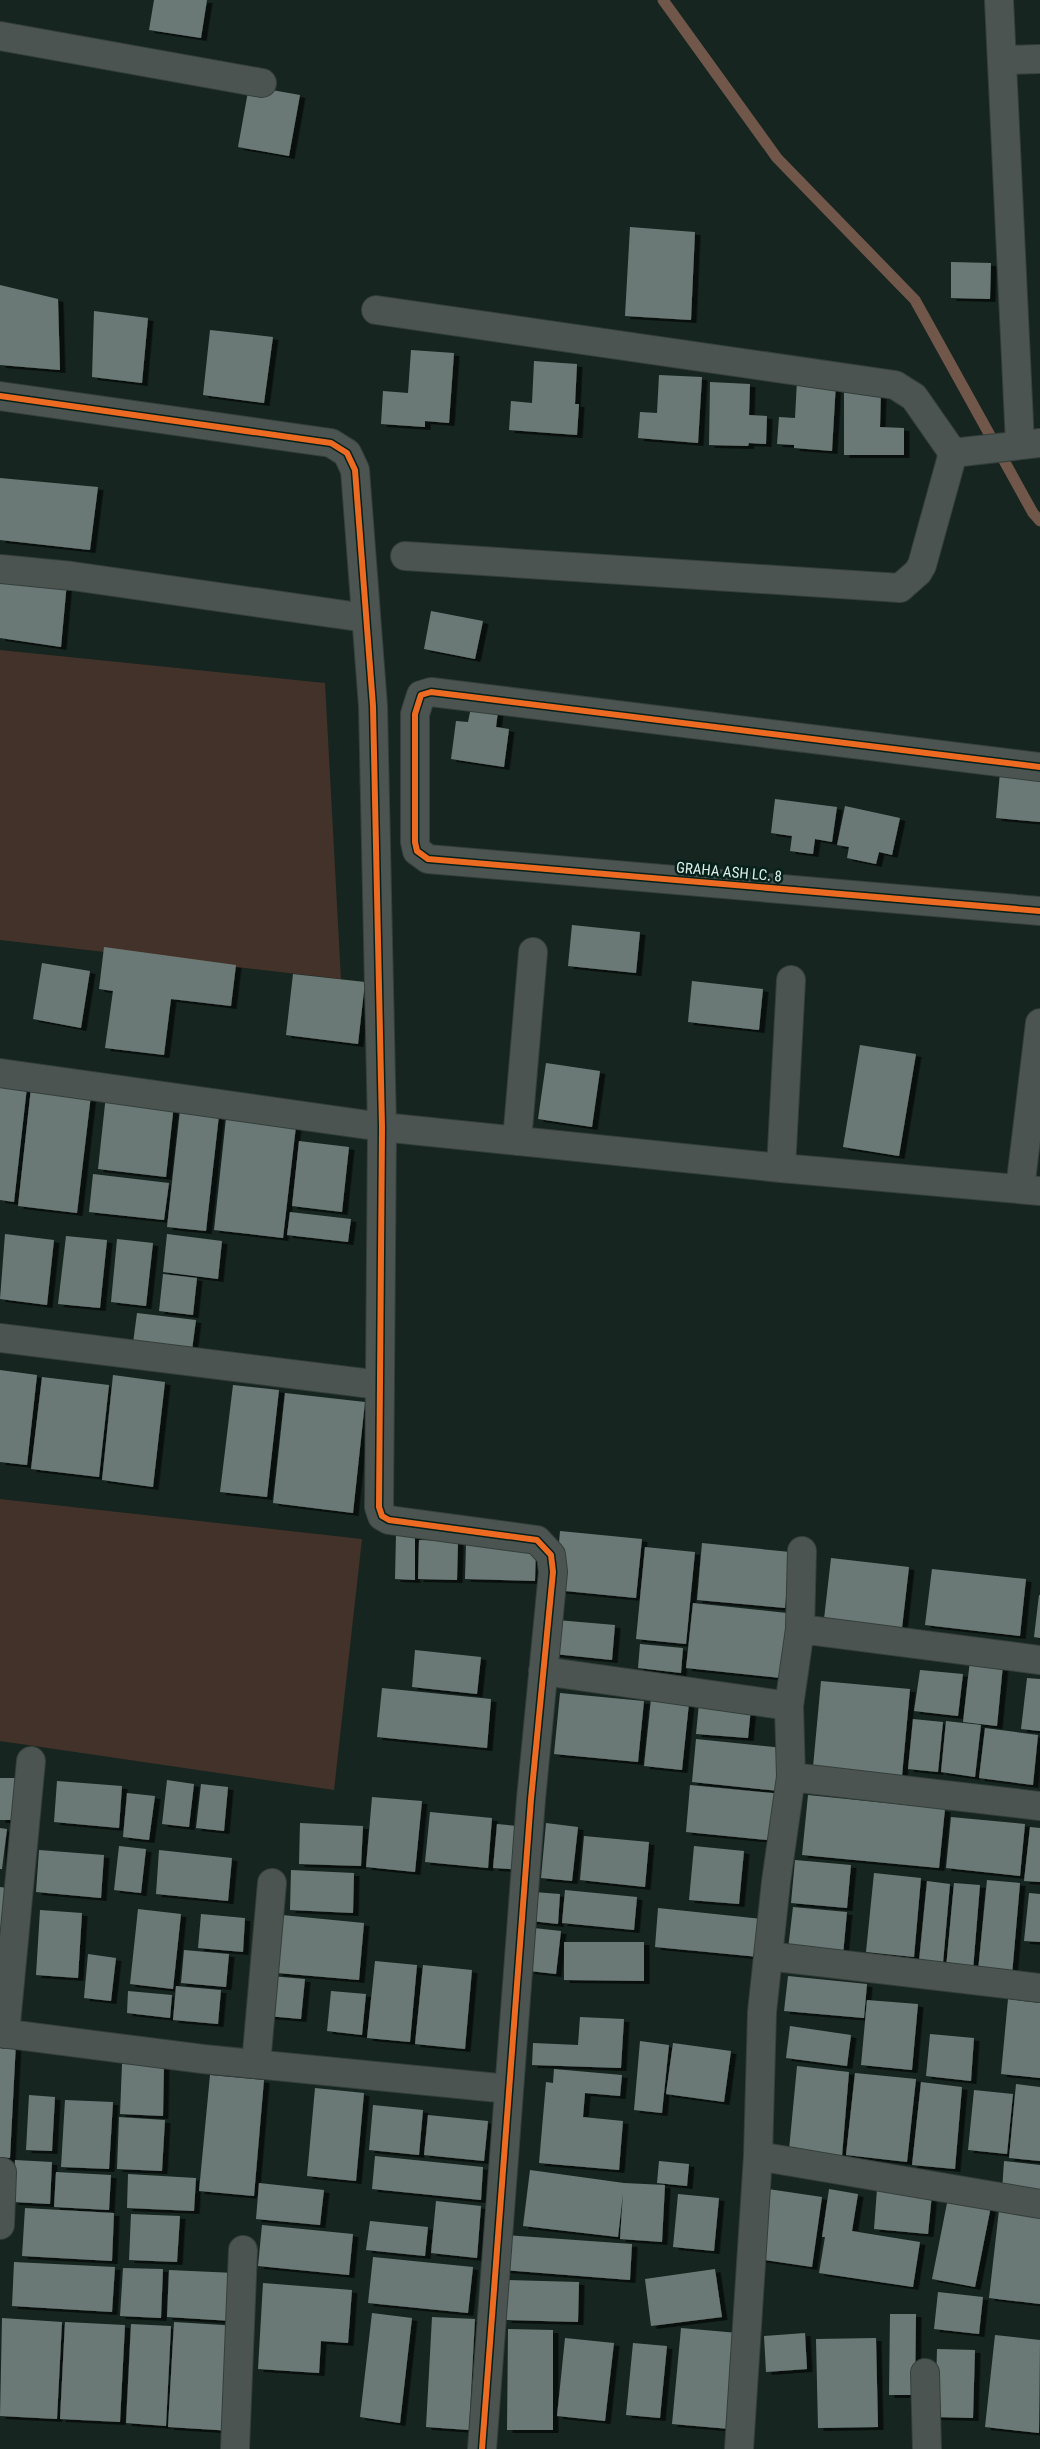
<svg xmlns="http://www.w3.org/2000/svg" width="1040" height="2449" viewBox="0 0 1040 2449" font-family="'Roboto Condensed',sans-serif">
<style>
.green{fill:#433229}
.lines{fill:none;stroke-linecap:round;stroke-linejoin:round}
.stream{stroke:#71564a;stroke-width:11}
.building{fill:#6b7974;filter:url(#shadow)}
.minor-casing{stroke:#343f3b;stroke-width:30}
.minor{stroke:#4c5451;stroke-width:28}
.cycleway-casing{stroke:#06211a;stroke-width:9}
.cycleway{stroke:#ed6a23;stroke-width:6}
.labels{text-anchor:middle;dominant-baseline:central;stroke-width:5;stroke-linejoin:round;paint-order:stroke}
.street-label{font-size:15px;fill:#deeee9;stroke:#06211a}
</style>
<defs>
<filter id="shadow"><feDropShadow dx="5.5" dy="3" stdDeviation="0" flood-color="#0009"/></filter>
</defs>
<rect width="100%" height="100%" fill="#162520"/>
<path class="green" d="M0 650 325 683 341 979 0 940Z
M0 1499 362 1539 334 1790 0 1741Z"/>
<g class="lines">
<path class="stream" d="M663 0 777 158 915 300 1033 513 1040 521"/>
</g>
<path class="building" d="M154 0H207L201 38 149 30Z
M249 86 300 95 289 156 238 147Z
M630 227 695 232 691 320 625 316Z
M951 262 991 263 990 299 951 298Z
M0 285 58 299 60 370 0 365Z
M94 311 148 318 142 383 92 377Z
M210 330 273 337 264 403 203 395Z
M411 350 454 353 449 423 425 421V427L381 424 383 391 408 393Z
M534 361 577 364 575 404H579L577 435 509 430 511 401 532 403Z
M659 375 702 377 698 443 638 438 640 412 657 413Z
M797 380 836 382 832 451 794 448V445L777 444 779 417 795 418Z
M710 382 750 384 749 415 767 416 766 444 749 443 748 446 709 445Z
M844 390H881L880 427 904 428V455H844Z
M0 478 98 487 90 550 0 540Z
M0 576 67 582 61 647 0 638Z
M431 611 483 621 475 659 424 649Z
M471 707 498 711 496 727 509 729 504 767 451 759 456 721 468 722Z
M1000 772 1040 776V822L996 818Z
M775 799 837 807 832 842 815 839 813 854 790 851 792 836 771 833Z
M845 806 900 818 892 855 879 852 876 864 847 858 849 847 837 845Z
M572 925 640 932 636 973 568 966Z
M104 947 236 965 231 1006 171 999 164 1055 105 1048 113 991 99 989Z
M42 963 90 971 81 1028 33 1019Z
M293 974 365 982 358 1044 286 1035Z
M692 981 763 989 759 1030 688 1022Z
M860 1045 916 1054 899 1156 843 1147Z
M546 1063 600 1071 592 1127 538 1119Z
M0 1084 27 1087 14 1202 0 1200Z
M31 1088 91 1095 77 1213 18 1206Z
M106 1095 174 1104 166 1177 98 1169Z
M180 1110 219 1115 206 1231 167 1227Z
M226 1118 296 1126 283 1238 214 1230Z
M299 1141 349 1147 342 1212 292 1206Z
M93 1174 169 1183 164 1220 89 1212Z
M290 1212 351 1219 348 1242 287 1235Z
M5 1234 54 1240 47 1305 0 1299Z
M167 1234 222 1241 218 1279 163 1272Z
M66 1236 107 1240 100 1308 58 1304Z
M117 1239 153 1243 146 1306 111 1302Z
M163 1274 197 1278 193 1315 159 1311Z
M137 1313 196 1320 192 1350 133 1343Z
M0 1370 37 1375 27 1465 0 1462Z
M113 1375 165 1382 153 1487 102 1480Z
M42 1377 109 1385 99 1477 31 1469Z
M233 1385 279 1390 267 1497 220 1492Z
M285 1393 365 1402 353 1513 273 1503Z
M560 1531 642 1539 636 1598 555 1590Z
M396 1534H415V1580L395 1579Z
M419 1540 458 1541 457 1580 418 1579Z
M466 1543 536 1545 535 1581 465 1579Z
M702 1543 790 1552 785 1608 697 1600Z
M645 1547 695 1552 686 1644 636 1639Z
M831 1558 909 1567 902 1628 824 1619Z
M932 1569 1026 1579 1020 1636 925 1625Z
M1039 1595H1040V1638L1034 1637Z
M693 1603 787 1613 781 1678 686 1668Z
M557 1620 615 1625 612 1660 554 1654Z
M640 1644 683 1648 681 1673 638 1668Z
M415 1650 481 1657 477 1694 412 1687Z
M970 1660 1003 1665 997 1726 963 1722Z
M920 1670 963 1674 958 1716 914 1711Z
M1027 1678 1040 1679V1731L1021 1729Z
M821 1681 910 1689 902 1776 813 1767Z
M382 1688 491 1699 487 1748 377 1737Z
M560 1693 644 1701 638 1762 554 1754Z
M651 1699 689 1703 682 1770 644 1766Z
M699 1703 751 1708 748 1738 696 1734Z
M913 1719 943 1722 938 1772 908 1769Z
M946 1721 981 1725 975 1777 941 1772Z
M985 1728 1038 1735 1033 1785 979 1778Z
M696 1739 783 1748 779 1791 692 1782Z
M0 1778H16V1820H0Z
M167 1780 194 1784 189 1827 162 1824Z
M57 1781 122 1786 119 1828 54 1822Z
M201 1784 228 1787 224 1831 196 1828Z
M690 1785 782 1794 777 1841 686 1832Z
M127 1793 155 1796 149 1840 123 1837Z
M808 1795 945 1809 939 1868 802 1855Z
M372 1797 422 1801 415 1872 366 1867Z
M430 1812 492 1818 488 1868 425 1862Z
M951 1817 1025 1824 1020 1876 946 1868Z
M300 1823 363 1826 361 1866 299 1864Z
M546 1823 578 1827 572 1881 541 1878Z
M497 1824 528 1827 524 1870 493 1868Z
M1030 1827 1040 1828V1882L1024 1881Z
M0 1828 7 1829 2 1869H0Z
M584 1836 649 1842 645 1887 580 1880Z
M119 1846 146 1849 141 1893 114 1890Z
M694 1846 744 1851 739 1904 689 1900Z
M39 1850 104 1855 101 1898 36 1892Z
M159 1850 232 1858 228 1901 156 1894Z
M795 1860 851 1865 847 1908 791 1903Z
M291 1870 354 1873 353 1913 290 1910Z
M874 1873 921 1878 914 1957 866 1952Z
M987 1880 1020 1883 1012 1975 978 1971Z
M927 1881 950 1884 943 1963 919 1961Z
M954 1883 980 1885 973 1970 946 1968Z
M0 1887 8 1888 1 1939H0Z
M565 1890 637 1897 634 1930 562 1923Z
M534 1892 560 1894 558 1924 531 1921Z
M1029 1893 1040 1894V1942L1024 1941Z
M793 1907 847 1912 843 1955 788 1949Z
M658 1908 762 1919 759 1957 655 1947Z
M138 1909 181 1914 173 1989 130 1984Z
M40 1910 82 1913 78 1978 36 1975Z
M201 1914 245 1918 243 1952 198 1948Z
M282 1915 364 1923 359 1980 277 1973Z
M534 1928 561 1931 556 1974 529 1971Z
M564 1942H644V1981L564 1980Z
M184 1950 229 1954 226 1987 181 1983Z
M88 1954 116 1958 111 2001 84 1998Z
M375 1961 417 1965 410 2042 367 2038Z
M423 1965 472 1970 465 2049 415 2044Z
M271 1976 305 1979 301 2019 267 2016Z
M788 1976 867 1984 864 2018 784 2011Z
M176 1986 221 1990 218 2024 173 2020Z
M128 1991 172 1995 170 2018 127 2013Z
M331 1991 366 1994 362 2035 327 2031Z
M1008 1999 1040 2003V2078L1001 2074Z
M867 2000 918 2004 912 2070 861 2065Z
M580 2017 624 2019 621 2068 532 2065 533 2043 578 2045Z
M790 2026 851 2035 847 2066 786 2058Z
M930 2034 974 2038 971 2081 926 2076Z
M0 2041 16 2042 10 2158 0 2157Z
M640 2041 669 2045 662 2113 634 2110Z
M673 2043 731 2051 724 2102 666 2094Z
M122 2064 164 2065 163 2116 120 2114Z
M797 2066 849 2072 842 2156 789 2150Z
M554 2069 622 2075 620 2096 585 2093 583 2117 623 2121 619 2170 539 2163 546 2082 553 2083Z
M855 2073 916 2079 907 2162 846 2155Z
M210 2075 264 2080 254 2196 199 2191Z
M921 2082 962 2087 955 2169 912 2165Z
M1016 2084 1040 2087V2161L1009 2158Z
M315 2088 364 2093 356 2181 307 2176Z
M974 2090 1013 2094 1007 2154 968 2150Z
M29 2095 55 2097 52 2151 26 2150Z
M65 2100 113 2102 109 2169 61 2167Z
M373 2105 423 2110 419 2155 369 2150Z
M428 2115 488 2121 484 2161 424 2155Z
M119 2117 165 2120 162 2171 117 2169Z
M375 2156 483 2167 481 2200 372 2189Z
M15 2160 52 2162 50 2204 13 2202Z
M659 2161 689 2164 687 2186 657 2183Z
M1004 2161 1040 2165V2195L1002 2191Z
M530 2170 624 2183 665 2185 662 2242 620 2239 623 2193 618 2237 523 2226Z
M56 2172 111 2175 109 2210 54 2207Z
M128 2174 196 2178 194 2211 127 2208Z
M259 2183 324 2190 320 2225 256 2219Z
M768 2189 822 2197 812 2267 758 2259Z
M829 2189 858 2194 852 2231 920 2242 913 2287 819 2273 825 2237H822Z
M877 2189 932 2194 928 2234 874 2229Z
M949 2193 992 2201 975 2287 932 2279Z
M678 2194 719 2198 714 2251 673 2247Z
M436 2201 481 2206 477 2258 431 2253Z
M25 2208 114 2213 112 2261 22 2256Z
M999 2210 1040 2215V2304L989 2298Z
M131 2214 180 2216 177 2262 129 2260Z
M370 2221 428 2227 425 2256 366 2250Z
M262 2225 353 2234 349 2275 258 2266Z
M505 2235 632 2244 630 2280 503 2270Z
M373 2257 473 2267 468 2313 368 2303Z
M14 2262 115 2267 112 2312 12 2306Z
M123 2268 163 2269 161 2318 120 2316Z
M715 2269 722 2317 651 2326 645 2279Z
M169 2270 235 2273 232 2321 167 2317Z
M507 2280 579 2282 578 2322 506 2320Z
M263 2283 352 2290 348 2343 321 2341 319 2373 258 2369Z
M938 2292 983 2297 979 2334 934 2329Z
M372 2313 412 2318 400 2423 360 2417Z
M890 2314H916L915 2395H889Z
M432 2317 475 2319 469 2430 426 2427Z
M2 2318 62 2322 57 2419 0 2416Z
M65 2322 125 2325 120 2422 60 2419Z
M174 2322 239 2326 233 2431 168 2427Z
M131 2324 171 2326 166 2426 126 2423Z
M681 2328 738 2333 730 2429 672 2424Z
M508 2329 553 2330V2430H507Z
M805 2333 807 2369 766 2372 764 2336Z
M995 2335 1040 2340 1039 2433 985 2427Z
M565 2338 614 2343 605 2421 557 2416Z
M876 2338 878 2427 818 2428 816 2339Z
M633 2343 667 2346 660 2418 626 2415Z
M937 2349 975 2350 973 2418 935 2417Z"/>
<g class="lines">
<g class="minor-casing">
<path id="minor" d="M999 0 1020 444
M0 36 262 83
M1003 60 1040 59
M376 310 895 385 914 397 953 453
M0 396 331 443 347 453 355 470 373 706 382 1127 379 1507 382 1516 389 1520 537 1540 551 1555 553 1572 531 1799 482 2449
M953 453 1040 443
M405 556 900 588 918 572 922 565 953 453
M0 569 72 576 366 618
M1040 767 431 692 421 695 415 714V842L417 851 428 859 1040 911
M0 1073 382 1127 781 1168 1040 1191
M517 1141 533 952
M781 1168 791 980
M1020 1189 1040 1023
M0 1338 380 1385
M800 1629 1040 1660
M543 1671 789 1706
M791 1777 1040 1806
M768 1956 1040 1988
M0 2033 203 2059 509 2089
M5 2034 31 1761
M256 2064 272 1883
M758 2156 1040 2204
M0 2225 2 2172
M925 2373 927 2449
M235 2449 243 2250
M739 2449 758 2156 762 2012 776 1882 791 1777 789 1706 800 1629 802 1551"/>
</g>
<use href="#minor" class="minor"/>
<g class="cycleway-casing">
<path id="cycleway" d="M0 396 331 443 347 453 355 470 373 706 382 1127 379 1507 382 1516 389 1520 537 1540 551 1555 553 1572 531 1799 482 2449
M1040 767 431 692 421 695 415 714V842L417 851 428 859 1040 911"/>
</g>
<use href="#cycleway" class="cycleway"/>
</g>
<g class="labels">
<g class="street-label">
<text transform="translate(729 872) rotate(5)">GRAHA ASH LC. 8</text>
</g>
</g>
</svg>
